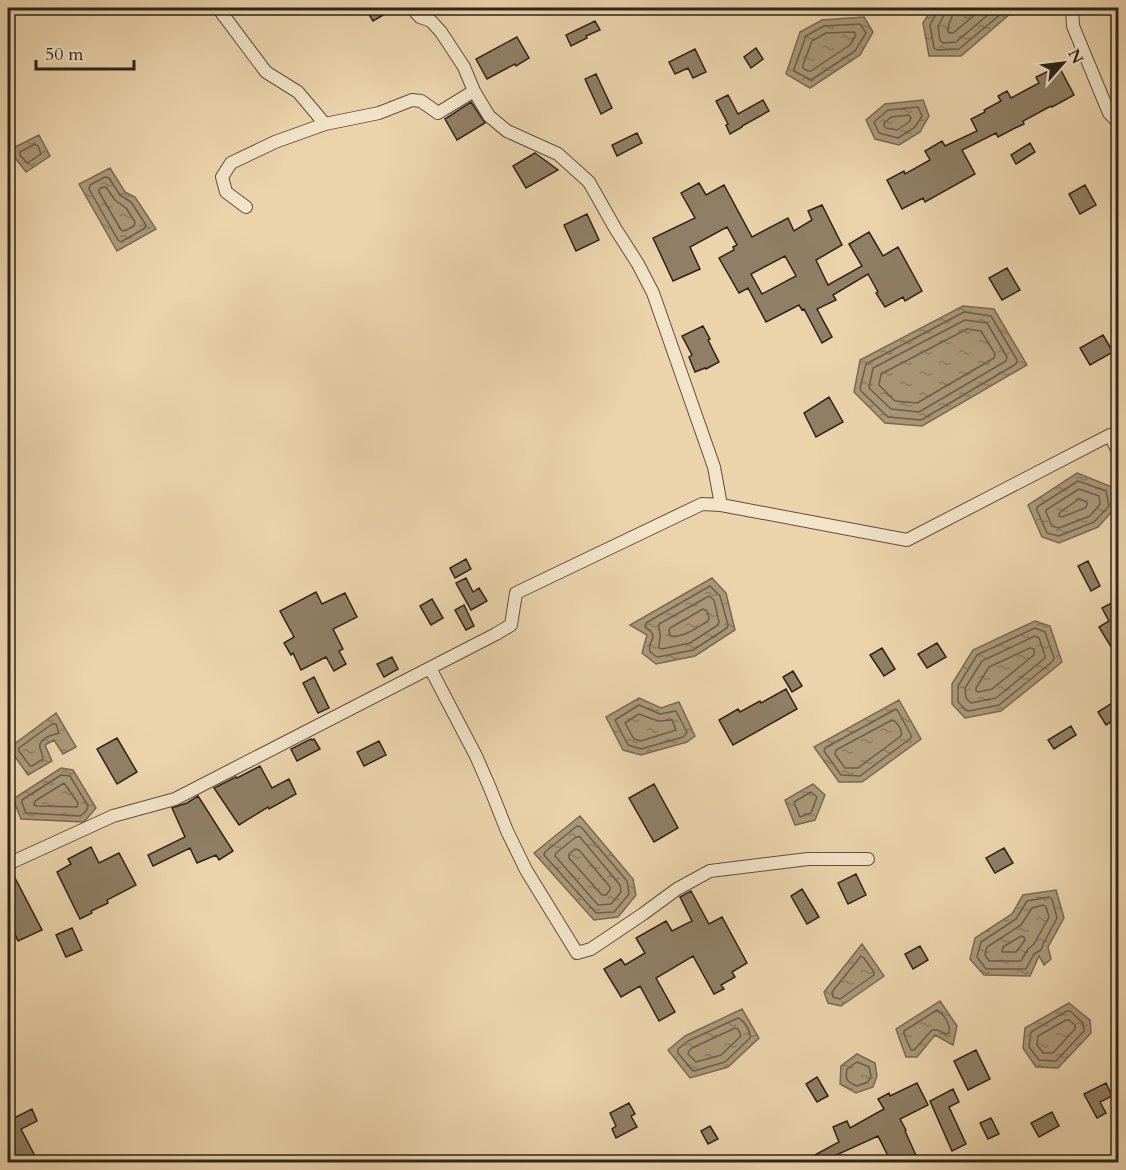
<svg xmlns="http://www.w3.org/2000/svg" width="1126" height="1170" viewBox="0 0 1126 1170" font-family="Cardo,serif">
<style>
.water{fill:url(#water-ripples);stroke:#796954;stroke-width:1.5}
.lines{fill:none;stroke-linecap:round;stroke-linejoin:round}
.shore{stroke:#6c5e4a;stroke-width:1.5}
.building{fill:#907f66;stroke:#2e231a;stroke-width:1.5;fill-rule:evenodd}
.minor-casing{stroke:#5d4f3e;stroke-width:14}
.minor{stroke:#f2e3c9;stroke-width:12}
</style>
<defs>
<pattern id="water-ripples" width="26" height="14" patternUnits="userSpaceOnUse" patternTransform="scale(1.5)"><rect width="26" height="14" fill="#ab987a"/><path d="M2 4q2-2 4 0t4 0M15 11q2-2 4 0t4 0" fill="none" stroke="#8c7c63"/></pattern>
</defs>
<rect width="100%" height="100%" fill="#ebd4ac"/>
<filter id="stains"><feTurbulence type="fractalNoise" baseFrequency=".00333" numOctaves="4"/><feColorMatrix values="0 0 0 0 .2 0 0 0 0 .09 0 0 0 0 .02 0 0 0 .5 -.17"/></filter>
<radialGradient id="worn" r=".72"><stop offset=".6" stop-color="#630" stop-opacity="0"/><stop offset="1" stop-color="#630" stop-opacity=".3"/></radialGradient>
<path class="water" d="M936 8H1008L1011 13 961 56H929L923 23 932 9Z
M864 17 873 32 860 55 810 88 786 74 800 32 822 20Z
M923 100 929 116 920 132 899 145 875 139 866 120 885 104Z
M39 135 50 156 26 172 9 150Z
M110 168 125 192 135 197 156 229 117 251 79 184Z
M963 306 994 309 1027 365 922 426 885 423 854 392 860 360Z
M1077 473 1112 487 1116 507 1098 527 1059 543 1042 537 1028 505Z
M712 578 726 593 735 630 695 656 656 664 642 653 647 635 630 625Z
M1035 621 1050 626 1062 662 1001 711 965 718 952 704V684L973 650Z
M639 698 661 708 679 702 695 736 687 742 641 755 623 750 606 717Z
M899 700 921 739 862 782H839L814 747Z
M56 713 76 747 63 754 54 740 45 745 52 761 28 775 9 748Z
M61 768 73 770 96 808 84 822 21 819 13 799Z
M813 784 825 795 815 820 795 825 785 800Z
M580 816 633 879 636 895 618 917 594 920 534 853Z
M1056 890 1064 918 1048 947 1051 959 1044 965 1039 956 1030 976 984 975 970 959 975 938 1012 914 1023 895Z
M862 944 884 976 841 1006 828 1003 824 992Z
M940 1001 957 1026 953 1045 935 1035 917 1057H906L896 1029Z
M1069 1003 1090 1020 1091 1033 1058 1068 1036 1067 1023 1048 1025 1028Z
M742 1009 759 1038 728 1067 690 1078 668 1050 685 1036Z
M857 1054 875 1063 877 1076 873 1087 856 1093 840 1084 841 1066Z"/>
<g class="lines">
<path class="shore" d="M938 8 937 12 930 25 934 48 937 50 959 49 1002 13 1003 8
M945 8 944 15 938 26 940 40 943 43 956 42 996 8
M954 8C954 17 946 25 948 32L950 33H953L983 8
M860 24 866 33 855 51 811 80 794 71V69L806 36 824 26Z
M853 32 855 33 856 35 850 45 811 71H808L803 68V65L812 41 826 33Z
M918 107 922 116 915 127 898 138 879 133 874 122 888 110Z
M909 115 911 118 909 122 897 130 886 128 884 126V123L891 117Z
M35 144 38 146 41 154 29 162 27 163 20 155V152Z
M105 177 109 178 120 195 131 202 146 225 145 228 121 242 118 240 89 189 90 185Z
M103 187H106L115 200 126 208 135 222 134 226 124 231 121 230 99 192V189Z
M964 312 991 316 1017 360 1016 364 921 420 888 417 861 391 860 388 866 364Z
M965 320 987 323 1007 357 1006 361 919 412 891 409 869 388 873 368Z
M967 329 981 331 995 354 994 358 917 403 895 401 879 385 881 374Z
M1078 481 1106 491 1109 506 1094 522 1059 536 1047 533 1037 510V507Z
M1079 489 1099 496 1100 504 1090 516 1059 528 1052 526 1046 512V510Z
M1079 499 1087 502V505L1085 508 1062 517 1059 516 1060 512Z
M710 586 720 596 728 625 727 628 693 650 658 657C657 657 650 653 650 651 646 641 662 638 645 627L646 623Z
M709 596 714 600 719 622 718 625 690 643 662 649 659 648C658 644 661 640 660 634 660 630 658 628 659 624Z
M703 609 707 611 709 618 708 621C696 628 684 638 670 636L669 630 670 628Z
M1035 628 1045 632 1054 658 1053 661 999 705 969 711 966 710 958 702V686L977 655Z
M1035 636 1039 638 1045 656V658L996 698 971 703 966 698 965 688 982 661Z
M1030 648 1034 649V655L992 689 979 692 976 691V688L989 667Z
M639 705 660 714 676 711 687 732 686 734 683 737 641 749 628 745 615 720Z
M896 709 898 711 911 735V738L860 776 841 775 824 751 825 748Z
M639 714 658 721 672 720 676 730 641 741 634 739 625 723Z
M892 720C897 721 903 731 901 736L858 768H845L835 754 836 750Z
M52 724H56L59 733C52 735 38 738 40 748 41 752 43 755 43 759L32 766H30L19 751V748Z
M61 775 70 776 88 806C88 809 84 814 80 816L26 813 22 803V800Z
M64 783 78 803 77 807 37 806 34 805 35 801Z
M811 792 817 797 811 813 800 817 794 802Z
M577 826 581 827 627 881 629 894 614 912 596 913 544 855 545 852Z
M576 837H580L620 885 621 892 611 904 598 905 555 856 556 853Z
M575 849 579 850 610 887V890L606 895H602L569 858V854Z
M1049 897 1052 899 1057 918 1043 944 1041 950 1034 954 1026 969H986L977 957 981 942 1016 919 1027 901Z
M1043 905 1046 907 1049 917 1034 944 1028 949 1021 961H989L985 955 987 947 1021 925 1032 908Z
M1021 936 1024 937 1025 940 1016 952H1002L1003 947Z
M861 956 864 958 874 972V975L840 999 833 997 832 992Z
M937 1010C944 1014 951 1025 949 1033L946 1034 937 1030H932L914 1050H911L904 1034V1031Z
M1067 1011H1070L1083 1023 1084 1031 1056 1061 1039 1060 1029 1047 1031 1032Z
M738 1018C744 1020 751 1032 750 1038L725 1062 694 1071 692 1070 678 1053V1049L688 1041Z
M1066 1020H1069L1075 1025V1029L1053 1053H1043L1037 1045 1038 1036Z
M735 1028 738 1029 741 1036 721 1055 696 1062 688 1054 689 1051 692 1048Z
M857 1062 869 1067 871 1076 868 1082 857 1086C847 1082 845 1080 847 1069Z"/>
</g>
<path class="building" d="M365 8H381L385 14 373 21Z
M595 21 600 30 586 36 587 38 571 46 566 35Z
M517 37 529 58 516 66 515 64 487 79 476 59Z
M756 48 763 59 751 68 744 57Z
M695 49 706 72 693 78 688 68 675 74 669 62Z
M1056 61 1074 95 1052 107 1051 106 1023 121 1024 124 1015 128 998 137 996 133 962 150 975 174 925 202 923 198 902 209 887 180 904 171 905 174 930 160 925 151 942 141 945 146 977 131 971 119 985 112 984 110 1001 101 998 96 1007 91 1011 98 1039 83 1036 77 1049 71 1046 66Z
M596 74 612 108 601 114 585 79Z
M728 95 738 114 763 100 769 111 742 126V127L730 134 726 125 728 124 716 101Z
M471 102 485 123 457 140 445 119Z
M637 133 642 143 617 156 612 145Z
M1030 143 1035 152 1016 164 1011 155Z
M535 153 558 170 526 188 513 166Z
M699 183 706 195 724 185 752 237 788 218 794 231 812 220 808 211 822 205 842 245 816 260 828 285 862 266 849 244 869 232 883 256 898 247 922 291 905 301 903 297 885 307 876 293 878 292 868 274 833 295 836 300 817 309 832 337 822 343 804 309 802 310 799 305 766 322 748 288 739 293 719 258 734 250 733 247 737 245 727 227 690 247 700 269 673 281 653 238 695 218 681 193ZM785 256 796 276 762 294 751 274Z
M1085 185 1096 205 1080 214 1069 194Z
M587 214 599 240 576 251 564 225Z
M1007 268 1020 290 1002 300 989 278Z
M703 326 710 339 708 340 719 362 706 369 705 368 695 372 689 357 692 355 682 336Z
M1103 335 1113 352 1090 365 1080 348Z
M829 397 843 422 816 437 804 413Z
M466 559 471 569 455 578 450 568Z
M1088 561 1100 586 1091 591 1078 566Z
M466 578 473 592 479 588 487 601 471 610 456 583Z
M316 592 322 604 345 593 357 617 333 629 343 649 339 651 346 664 334 671 326 657 301 670 293 653 291 655 284 643 294 637 280 611Z
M432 599 443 618 431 625 420 606Z
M1119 599V660L1099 627 1109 621 1102 608Z
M464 605 474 626 466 630 455 610Z
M937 643 946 657 927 668 918 654Z
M882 648 895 669 884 676 870 655Z
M392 657 398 669 384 677 377 664Z
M793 671 802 686 792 692 783 677Z
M314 677 329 708 318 713 303 683Z
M786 689 797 709 733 745 719 720 738 709 740 712 760 701 761 703Z
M1112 703V706L1119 717 1106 725 1098 712Z
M1071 726 1076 735 1054 749 1048 740Z
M117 738 137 772 117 784 97 749Z
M311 739 312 740 314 739 320 749 297 761 291 749Z
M379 741 386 755 364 766 357 752Z
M260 766 272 788 289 779 296 794 269 809 268 807 239 825 214 788 236 777 237 778Z
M654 784 678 828 654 842 629 798Z
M198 796 233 851 219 860 216 855 197 863 190 848 153 866 148 855 185 837 172 808 187 803Z
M91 847 99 863 119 853 136 885 107 900 108 903 91 911 92 913 80 919 57 872 71 864 68 859Z
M1004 848 1013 863 995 873 986 858Z
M856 874 866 895 848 904 838 883Z
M14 876 42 930 18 941 8 918V879Z
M802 889 819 917 807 924 791 896Z
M691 891 709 924 722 917 747 963 732 972 735 977 721 985 724 989 714 994 693 956 656 978 675 1012 659 1021 640 986 621 997 604 969 621 959 625 965 645 953 636 938 666 921 672 931 692 921 680 897Z
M72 928 82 950 66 957 56 935Z
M920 946 928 960 913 969 905 954Z
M976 1050 990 1079 968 1090 954 1061Z
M817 1077 828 1096 817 1102 806 1084Z
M917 1083 928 1105 900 1119 906 1130 905 1131 919 1162H891L878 1136 834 1156 837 1162H802L839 1142 833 1127 847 1121 850 1128 884 1109 878 1099 889 1093 890 1096Z
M1106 1083 1112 1096 1100 1102 1106 1113 1097 1118 1084 1094Z
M953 1089 959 1102 949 1107 966 1144 952 1151 930 1101Z
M629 1103 635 1114 631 1116 637 1127 616 1138 612 1129 616 1126 610 1113Z
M32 1109 37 1121 21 1129 38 1162H8V1121Z
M1052 1112 1059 1126 1039 1137 1031 1123Z
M991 1118 999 1134 988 1139 980 1123Z
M710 1126 718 1139 708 1144 701 1131Z"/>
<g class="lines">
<g class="minor-casing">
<path id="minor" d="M218 8 266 72 298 92 325 124
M412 8 420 17 431 21 441 32 464 67 474 91 489 116 507 131 558 154 589 182 615 228 638 264 653 293 714 467 721 505
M1072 8 1073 26 1109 113 1118 122
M246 207 226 192 222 177 231 163 275 142 325 124 379 113 412 100 421 101 438 113 474 91
M430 668 476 756 490 788 507 831 526 870 577 953 591 949 643 914 677 889 710 871 808 859H868
M8 864 113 816 175 799 496 634 511 625 516 593 702 504 721 505 907 540 1110 435 1118 452"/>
</g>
<use href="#minor" class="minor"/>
</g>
<rect width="1126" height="1170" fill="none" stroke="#ebd4ac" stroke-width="30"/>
<rect x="9" y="9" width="1108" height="1152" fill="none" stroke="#2e231a" stroke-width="3"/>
<rect x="15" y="15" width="1096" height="1140" fill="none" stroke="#2e231a" stroke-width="1.5"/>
<g transform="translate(1063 63) rotate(62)" stroke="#f2e3c9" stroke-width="4.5" paint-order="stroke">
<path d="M0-4.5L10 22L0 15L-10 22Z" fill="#2e231a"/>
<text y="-9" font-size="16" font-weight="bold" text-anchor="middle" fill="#2e231a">N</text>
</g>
<path d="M36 60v9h98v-9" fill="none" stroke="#2e231a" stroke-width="3"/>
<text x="45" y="60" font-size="18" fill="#2e231a" stroke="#f2e3c9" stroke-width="4.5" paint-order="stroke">50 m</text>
<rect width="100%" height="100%" filter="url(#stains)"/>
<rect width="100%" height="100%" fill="url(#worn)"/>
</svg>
